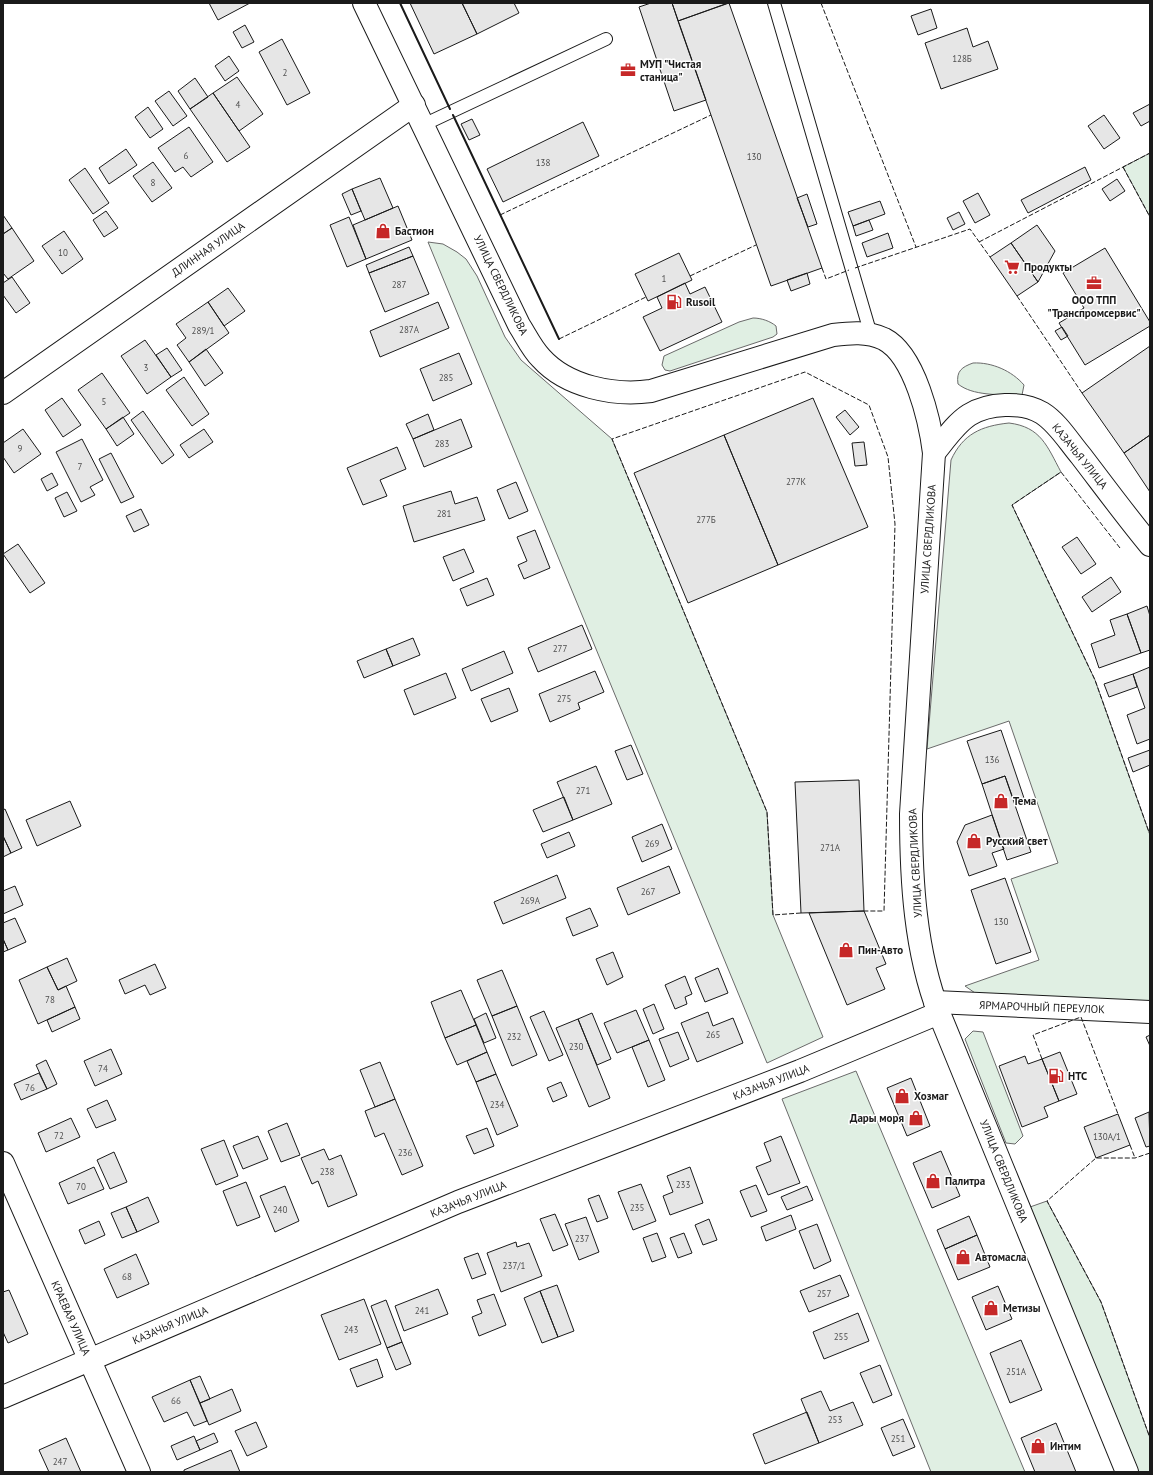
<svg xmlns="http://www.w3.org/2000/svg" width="1153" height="1475" viewBox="0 0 1153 1475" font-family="'PT Sans',sans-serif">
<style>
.green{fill:#e0efe3;stroke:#6a6a6a}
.building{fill:#e6e6e6;stroke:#1a1a1a}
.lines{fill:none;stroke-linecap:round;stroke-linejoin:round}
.service-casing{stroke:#1a1a1a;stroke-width:14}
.minor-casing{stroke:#1a1a1a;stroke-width:24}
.tertiary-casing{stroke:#1a1a1a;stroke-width:24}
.service{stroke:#fff;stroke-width:12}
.minor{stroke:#fff;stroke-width:22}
.tertiary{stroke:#fff;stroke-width:22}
.fence{stroke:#1a1a1a;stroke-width:1;stroke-dasharray:5 2;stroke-linecap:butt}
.wall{stroke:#1a1a1a;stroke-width:2}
.labels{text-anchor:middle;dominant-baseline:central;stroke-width:3;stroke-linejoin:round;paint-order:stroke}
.number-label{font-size:9px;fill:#4d4d4d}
.poi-label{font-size:11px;font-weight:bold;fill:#1a1a1a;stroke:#fff;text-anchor:start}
.street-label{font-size:11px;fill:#1a1a1a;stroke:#fff}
</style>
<rect width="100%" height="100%" fill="#fff"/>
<path class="green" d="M1150 153V217L1123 167Z
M428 242 443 244 457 252 466 259 477 276 505 337 521 360 612 439 767 812 773 915 823 1037 767 1063Z
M753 318C761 318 770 321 776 326L777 334 773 337 670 371 665 370 662 365 664 356 739 322Z
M973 363C992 362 1012 371 1024 385L1022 395 1017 396C998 394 973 396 958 384 956 371 962 367 973 363Z
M1009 423C1041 427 1047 446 1061 472L1012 505 1095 680 1150 835V1001L978 995 965 986 1039 960 1011 879 1058 863 1009 721 927 749 951 460C963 434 981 426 1009 423Z
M973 1031 983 1032 1023 1136 1015 1144 1006 1143 965 1039Z
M856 1071 1025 1472H931L782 1099Z
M1047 1201 1101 1302 1150 1438V1472H1138L1030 1207Z"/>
<path class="building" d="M209 3H250L218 20Z
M410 3H462L477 34 434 54Z
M462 3H514L519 13 477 34Z
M651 3H672L706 100 674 111 639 7Z
M672 3H728L678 21Z
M729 3 822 268 771 286 678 21Z
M931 9 937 28 918 35 911 16Z
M245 25 254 42 242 48 233 32Z
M967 28 973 47 988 41 998 69 941 89 925 43Z
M282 39 310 93 287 105 259 52Z
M229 56 239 71 225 81 215 66Z
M237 77 263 114 239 131 213 93Z
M195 78 208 97 190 109 178 91Z
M169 91 187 116 173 126 155 101Z
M213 93 250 147 227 162 190 109Z
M1150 104V121L1141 126 1133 113Z
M148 107 163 129 150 138 135 117Z
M1104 115 1120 138 1104 149 1088 126Z
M472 119 480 135 469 140 461 124Z
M583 122 599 156 503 202 487 169Z
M189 127 213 162 191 177 183 167 175 172 158 148Z
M126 149 137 165 109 184 99 168Z
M153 162 172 188 152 202 133 176Z
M1085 167 1091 180 1028 213 1021 200Z
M85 168 109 203 93 214 69 180Z
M380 178 393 208 365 220 352 189Z
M1117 179 1125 191 1110 201 1102 189Z
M352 189 361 211 351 215 342 194Z
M978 193 990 215 975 223 963 201Z
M807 194 817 224 808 227 797 198Z
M880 201 885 214 853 226 848 212Z
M398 206 412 240 366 259 353 225Z
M106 211 118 228 104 237 93 220Z
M959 212 965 224 953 230 947 218Z
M3 215 12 228 3 234Z
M349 217 366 259 347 267 330 225Z
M869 220 873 230 856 236 853 226Z
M1037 225 1055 251 1038 282 1011 243Z
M12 228 34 261 8 279 3 273V234Z
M64 231 83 259 62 274 42 246Z
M888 233 893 248 867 257 862 243Z
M1011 243 1038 282 1017 296 990 257Z
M409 247 413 256 369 273 366 265Z
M1105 248 1150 322V326L1085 365 1059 323 1084 308 1063 273Z
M679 253 692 280 648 301 635 274Z
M413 256 429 294 385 312 369 273Z
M807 273 810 284 791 291 787 280Z
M12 277 30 303 16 313 3 295V283Z
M685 283 690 294 705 287 722 322 660 351 643 317 662 308 657 297Z
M228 288 245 311 224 326 208 302Z
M208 302 229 333 189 362 177 345 186 338 176 324Z
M438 302 449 328 380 357 370 331Z
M1062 327 1068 336 1061 340 1055 331Z
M145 340 171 377 147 394 121 356Z
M1150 346V435L1124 453 1082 393Z
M167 348 182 370 171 377 156 355Z
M206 349 223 373 205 386 189 362Z
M459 353 472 384 433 401 420 369Z
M102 373 130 413 106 429 78 390Z
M184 377 209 414 192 426 166 390Z
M62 398 81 425 63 437 45 410Z
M813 398 868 527 778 565 724 435Z
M845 410 859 427 850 435 836 417Z
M143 411 174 455 162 464 131 420Z
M428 414 434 430 413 439 406 424Z
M123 417 134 434 117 446 106 429Z
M461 419 472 447 424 467 413 439Z
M23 429 41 454 14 473 3 457V443Z
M204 429 213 442 189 458 180 445Z
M724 435 778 565 688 603 634 473Z
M1150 435V492L1124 453Z
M82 439 103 480 90 487 95 495 81 502 56 452Z
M864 442 867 465 855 466 852 443Z
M397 447 406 469 380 480 387 496 363 505 347 468Z
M111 453 134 497 121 503 99 459Z
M52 473 58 485 47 491 41 479Z
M516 482 528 511 509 519 497 490Z
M451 491 455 504 477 497 485 520 414 542 403 506Z
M67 492 77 511 64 517 55 498Z
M141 509 149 525 134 532 126 516Z
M535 530 550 568 524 579 518 565 527 561 517 537Z
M1077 537 1096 564 1081 574 1062 547Z
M18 544 45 583 30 593 3 554Z
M464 549 474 572 453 581 443 557Z
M1111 577 1121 592 1092 612 1082 597Z
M487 578 494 595 467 606 460 589Z
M1147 606 1150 616V650L1141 653 1127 614Z
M1127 614 1141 653 1099 668 1091 644 1115 635 1110 620Z
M582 625 592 649 538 672 528 648Z
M413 638 420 655 393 666 386 649Z
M386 649 393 666 364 678 357 661Z
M504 651 513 673 471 691 462 669Z
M1150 667V739L1137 744 1127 715 1145 708 1133 674Z
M595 671 604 692 578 703 580 709 550 722 539 694Z
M446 673 456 698 414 715 404 690Z
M1133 674 1137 687 1109 697 1104 684Z
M509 688 518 711 491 722 481 699Z
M1001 730 1025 801 1015 804 1005 776 982 784 967 741Z
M631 745 643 774 627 780 615 751Z
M1150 750V765L1133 772 1128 758Z
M596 766 612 804 573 820 557 782Z
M1005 776 1031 852 1007 860 982 784Z
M859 780 864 911 801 913 795 782Z
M564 797 573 820 543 832 533 810Z
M70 801 81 826 37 846 26 820Z
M5 809 22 848 11 853 3 836V810Z
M992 815 1004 849 992 853 997 866 969 876 957 842 965 825Z
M662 824 672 849 642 862 632 837Z
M569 832 575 846 547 858 541 844Z
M3 836 11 853 3 857Z
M669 866 680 893 628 915 617 888Z
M557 875 566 898 503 924 494 902Z
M1005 878 1031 952 996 964 971 890Z
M15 886 23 905 3 914V891Z
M590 908 598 926 573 936 566 918Z
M864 911 886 964 876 968 885 989 847 1005 809 913Z
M15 918 26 942 8 950 3 939V923Z
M3 939 8 950 3 952Z
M613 952 623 977 607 985 596 959Z
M67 958 77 981 58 990 47 967Z
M155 964 166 988 150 995 145 985 125 994 119 980Z
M47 967 58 990 66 986 75 1007 38 1024 19 980Z
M718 968 728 993 705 1002 695 978Z
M502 970 517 1006 492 1016 477 980Z
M685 976 692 994 685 997 687 1004 675 1009 665 985Z
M461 990 476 1025 445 1038 431 1002Z
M654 1004 664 1029 653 1034 643 1009Z
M517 1006 537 1055 512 1066 492 1016Z
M75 1007 80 1019 52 1032 47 1020Z
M636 1010 649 1040 617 1053 604 1023Z
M544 1011 563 1055 549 1061 530 1017Z
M708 1012 713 1026 733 1018 743 1043 697 1062 681 1023Z
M486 1013 496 1038 484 1043 474 1019Z
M592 1013 611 1059 597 1065 578 1019Z
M578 1019 610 1098 589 1107 556 1028Z
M476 1025 487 1052 457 1065 445 1038Z
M678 1032 689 1059 670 1067 659 1039Z
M1150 1035V1046L1146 1037Z
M649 1040 665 1080 648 1087 632 1047Z
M111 1049 122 1074 95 1086 84 1061Z
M487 1052 496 1074 476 1082 467 1061Z
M1060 1052 1077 1094 1059 1101 1042 1059Z
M1025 1056 1028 1064 1042 1059 1059 1101 1044 1107 1048 1117 1022 1127 999 1066Z
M46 1060 57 1084 47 1089 36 1065Z
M380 1062 395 1099 375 1107 360 1070Z
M39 1073 47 1089 21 1100 14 1084Z
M496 1074 518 1126 497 1135 476 1082Z
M911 1078 930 1126 907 1136 887 1088Z
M561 1082 567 1096 553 1102 547 1088Z
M395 1099 423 1166 402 1175 384 1133 375 1137 365 1111Z
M107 1100 116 1120 96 1128 87 1109Z
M1149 1112 1150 1146 1146 1147 1135 1118Z
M1118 1114 1130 1145 1096 1158 1084 1127Z
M71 1118 80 1137 46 1152 38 1133Z
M287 1123 300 1155 281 1162 268 1131Z
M487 1128 494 1146 474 1154 466 1136Z
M258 1136 268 1159 243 1169 233 1146Z
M781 1136 800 1183 768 1195 756 1167 771 1161 764 1143Z
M224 1140 238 1176 216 1185 201 1149Z
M324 1149 329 1160 341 1155 357 1195 328 1207 318 1181 312 1184 301 1158Z
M941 1151 960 1196 932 1208 913 1163Z
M114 1152 127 1182 110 1189 97 1160Z
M94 1167 104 1189 68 1204 59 1183Z
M690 1167 703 1203 670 1215 663 1196 673 1192 667 1176Z
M246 1182 260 1217 237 1226 223 1191Z
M641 1184 656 1221 633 1230 618 1192Z
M756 1185 767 1211 751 1217 740 1191Z
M285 1186 299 1221 275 1232 260 1196Z
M807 1186 813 1200 787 1210 781 1197Z
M599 1195 608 1218 597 1222 588 1199Z
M148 1197 159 1222 137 1232 126 1207Z
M126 1207 137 1232 122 1238 111 1213Z
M555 1214 568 1245 553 1251 540 1219Z
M791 1215 796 1229 766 1241 761 1227Z
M969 1216 977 1235 945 1249 937 1230Z
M586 1217 599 1252 579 1260 565 1224Z
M709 1219 717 1240 703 1245 695 1225Z
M99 1221 105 1235 85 1244 79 1230Z
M817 1224 831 1261 814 1269 799 1231Z
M657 1233 666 1257 652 1262 643 1238Z
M684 1233 692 1253 678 1258 670 1238Z
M977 1235 990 1267 958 1280 945 1249Z
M516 1242 517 1247 529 1243 542 1276 501 1292 487 1253Z
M478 1253 486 1274 472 1279 464 1258Z
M136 1254 149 1284 117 1298 104 1269Z
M840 1275 849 1296 809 1312 800 1291Z
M557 1285 574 1331 558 1337 540 1291Z
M998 1286 1012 1319 986 1330 972 1297Z
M438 1289 448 1314 404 1331 395 1306Z
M9 1290 28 1334 8 1343 3 1332V1292Z
M540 1291 558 1337 542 1343 524 1298Z
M494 1294 506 1325 479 1336 472 1317 482 1313 477 1300Z
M364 1299 381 1344 339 1360 321 1315Z
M386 1300 402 1342 387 1348 371 1306Z
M858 1313 869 1341 824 1359 813 1332Z
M1021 1340 1042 1390 1010 1403 990 1353Z
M402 1342 411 1364 396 1370 387 1348Z
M377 1359 383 1377 357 1387 350 1369Z
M880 1365 892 1395 873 1403 860 1373Z
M200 1376 210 1399 200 1403 190 1380Z
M190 1380 207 1421 194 1426 187 1412 164 1422 152 1397Z
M232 1389 241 1411 209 1425 200 1403Z
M821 1391 830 1411 853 1402 863 1425 819 1443 801 1399Z
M807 1412 819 1443 765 1464 753 1434Z
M903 1419 915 1447 893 1456 881 1428Z
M256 1422 267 1447 247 1456 235 1431Z
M1056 1423 1076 1472H1035L1021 1438Z
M214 1433 218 1442 200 1450 196 1441Z
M194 1436 200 1450 177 1460 171 1446Z
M66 1438 81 1472H49L39 1450Z
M231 1450 240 1472H184V1470Z"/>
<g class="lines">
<g class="service-casing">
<path id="service" d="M774 3 871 335
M423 125 606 39"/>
</g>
<g class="minor-casing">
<path id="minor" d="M3 393 414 105
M934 453C944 441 955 424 969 415 988 403 1022 401 1042 413 1058 423 1069 442 1081 456 1104 486 1126 516 1150 545
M935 1002 1150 1012
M3 1163 139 1472
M3 1397 458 1202 800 1071 939 1013"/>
</g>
<g class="tertiary-casing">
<path id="tertiary" d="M364 3 519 325C526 336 532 349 541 358 567 387 614 396 651 391L833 335C850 333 867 331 884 339 915 355 930 421 934 453L911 814C911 880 915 951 939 1013L1127 1472"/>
</g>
<use href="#service" class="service"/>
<use href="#minor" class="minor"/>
<use href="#tertiary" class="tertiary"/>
<path class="fence" d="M821 3 916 247
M1123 167 1150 217
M500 215 711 115
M979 242 1150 153
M822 268 826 279 849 270
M855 268 970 229 990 257
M690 276 756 245
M1017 296 1082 393
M559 339 646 297
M1120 548 1061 472 1012 505 1095 680 1150 835
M801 913 773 915 767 812 612 439 805 372 869 405 888 457 895 524 884 911H864
M1042 1059 1033 1035 1081 1017 1118 1114
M1130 1145 1135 1158
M1150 1153 1135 1158H1096L1047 1201 1101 1302 1150 1438"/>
<path class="wall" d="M400 3 450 109
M453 115 559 339"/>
</g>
<defs>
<g id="office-bare" transform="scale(1.2)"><path d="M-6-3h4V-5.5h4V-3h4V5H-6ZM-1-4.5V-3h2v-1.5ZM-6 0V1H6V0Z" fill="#c62828" stroke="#fff" stroke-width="2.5" paint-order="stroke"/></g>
<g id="shop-bare" transform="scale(1.2)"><path d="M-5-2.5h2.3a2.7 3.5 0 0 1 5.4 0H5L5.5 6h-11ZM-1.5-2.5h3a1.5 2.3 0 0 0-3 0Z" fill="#c62828" stroke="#fff" stroke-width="2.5" paint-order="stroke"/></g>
<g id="supermarket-bare" transform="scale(1.2)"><path d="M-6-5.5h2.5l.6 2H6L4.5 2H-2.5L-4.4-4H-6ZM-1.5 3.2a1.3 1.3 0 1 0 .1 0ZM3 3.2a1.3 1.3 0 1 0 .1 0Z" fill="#c62828" stroke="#fff" stroke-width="2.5" paint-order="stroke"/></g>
<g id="fuel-bare" transform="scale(1.2)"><path d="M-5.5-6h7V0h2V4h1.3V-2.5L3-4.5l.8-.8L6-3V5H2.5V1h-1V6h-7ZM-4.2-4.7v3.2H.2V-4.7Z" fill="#c62828" stroke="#fff" stroke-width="2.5" paint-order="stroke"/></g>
</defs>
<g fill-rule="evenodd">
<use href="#office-bare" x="628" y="70"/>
<use href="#shop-bare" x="383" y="231"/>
<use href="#supermarket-bare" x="1012" y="267"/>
<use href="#office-bare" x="1094" y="283"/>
<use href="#fuel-bare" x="674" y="302"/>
<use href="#shop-bare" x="1001" y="801"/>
<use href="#shop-bare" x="974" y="841"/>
<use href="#shop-bare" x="846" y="950"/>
<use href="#fuel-bare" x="1056" y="1076"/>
<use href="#shop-bare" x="902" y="1096"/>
<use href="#shop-bare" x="916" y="1118"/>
<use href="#shop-bare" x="933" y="1181"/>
<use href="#shop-bare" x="963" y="1257"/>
<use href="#shop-bare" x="991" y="1308"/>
<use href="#shop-bare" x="1038" y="1446"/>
</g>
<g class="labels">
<g class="number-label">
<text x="962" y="58">128Б</text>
<text x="285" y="72">2</text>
<text x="238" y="104">4</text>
<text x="186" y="155">6</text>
<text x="754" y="156">130</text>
<text x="543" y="162">138</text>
<text x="153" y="182">8</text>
<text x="63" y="252">10</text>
<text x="664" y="278">1</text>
<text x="399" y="284">287</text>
<text x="409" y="329">287А</text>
<text x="203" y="330">289/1</text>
<text x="146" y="367">3</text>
<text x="446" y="377">285</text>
<text x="104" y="401">5</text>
<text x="442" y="443">283</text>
<text x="20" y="448">9</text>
<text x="80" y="466">7</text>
<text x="796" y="481">277К</text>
<text x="444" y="513">281</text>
<text x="706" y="519">277Б</text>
<text x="560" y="648">277</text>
<text x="564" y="698">275</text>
<text x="992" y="759">136</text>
<text x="583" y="790">271</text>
<text x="652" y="843">269</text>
<text x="830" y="847">271А</text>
<text x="648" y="891">267</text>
<text x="530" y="900">269А</text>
<text x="1001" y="921">130</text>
<text x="50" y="999">78</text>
<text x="713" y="1034">265</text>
<text x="514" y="1036">232</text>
<text x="576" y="1046">230</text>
<text x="103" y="1068">74</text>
<text x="30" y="1087">76</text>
<text x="497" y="1104">234</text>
<text x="59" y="1135">72</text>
<text x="1107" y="1136">130А/1</text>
<text x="405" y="1152">236</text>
<text x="327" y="1171">238</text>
<text x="683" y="1184">233</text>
<text x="81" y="1186">70</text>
<text x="637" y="1207">235</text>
<text x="280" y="1209">240</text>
<text x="582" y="1238">237</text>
<text x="514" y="1265">237/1</text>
<text x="127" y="1276">68</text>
<text x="824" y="1293">257</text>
<text x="422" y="1310">241</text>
<text x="351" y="1329">243</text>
<text x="841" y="1336">255</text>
<text x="1016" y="1371">251А</text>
<text x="176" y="1400">66</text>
<text x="835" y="1419">253</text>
<text x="898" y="1438">251</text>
<text x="60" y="1461">247</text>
</g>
<g class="poi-label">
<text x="640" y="64">МУП "Чистая<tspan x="640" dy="13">станица"</tspan></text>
<text x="395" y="231">Бастион</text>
<text x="1024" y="267">Продукты</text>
<text x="1094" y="300" text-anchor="middle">ООО ТПП<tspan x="1094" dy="13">"Транспромсервис"</tspan></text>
<text x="686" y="302">Rusoil</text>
<text x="1013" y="801">Тема</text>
<text x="986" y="841">Русский свет</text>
<text x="858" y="950">Пин-Авто</text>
<text x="1068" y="1076">НТС</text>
<text x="914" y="1096">Хозмаг</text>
<text x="904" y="1118" text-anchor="end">Дары моря</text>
<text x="945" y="1181">Палитра</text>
<text x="975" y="1257">Автомасла</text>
<text x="1003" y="1308">Метизы</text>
<text x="1050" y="1446">Интим</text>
</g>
<g class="street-label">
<text transform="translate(208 249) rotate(-35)">ДЛИННАЯ УЛИЦА</text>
<text transform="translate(501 285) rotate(64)">УЛИЦА СВЕРДЛИКОВА</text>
<text transform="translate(1080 456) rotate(51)">КАЗАЧЬЯ УЛИЦА</text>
<text transform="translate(928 539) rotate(-86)">УЛИЦА СВЕРДЛИКОВА</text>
<text transform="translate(915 863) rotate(-93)">УЛИЦА СВЕРДЛИКОВА</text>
<text transform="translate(1042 1007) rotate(2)">ЯРМАРОЧНЫЙ ПЕРЕУЛОК</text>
<text transform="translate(771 1082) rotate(-21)">КАЗАЧЬЯ УЛИЦА</text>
<text transform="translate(1004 1171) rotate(68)">УЛИЦА СВЕРДЛИКОВА</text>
<text transform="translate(468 1199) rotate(-22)">КАЗАЧЬЯ УЛИЦА</text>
<text transform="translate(71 1318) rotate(66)">КРАЕВАЯ УЛИЦА</text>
<text transform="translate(170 1325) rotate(-23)">КАЗАЧЬЯ УЛИЦА</text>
</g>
</g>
<rect width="1153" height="1475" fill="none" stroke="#1a1a1a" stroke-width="8"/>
</svg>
